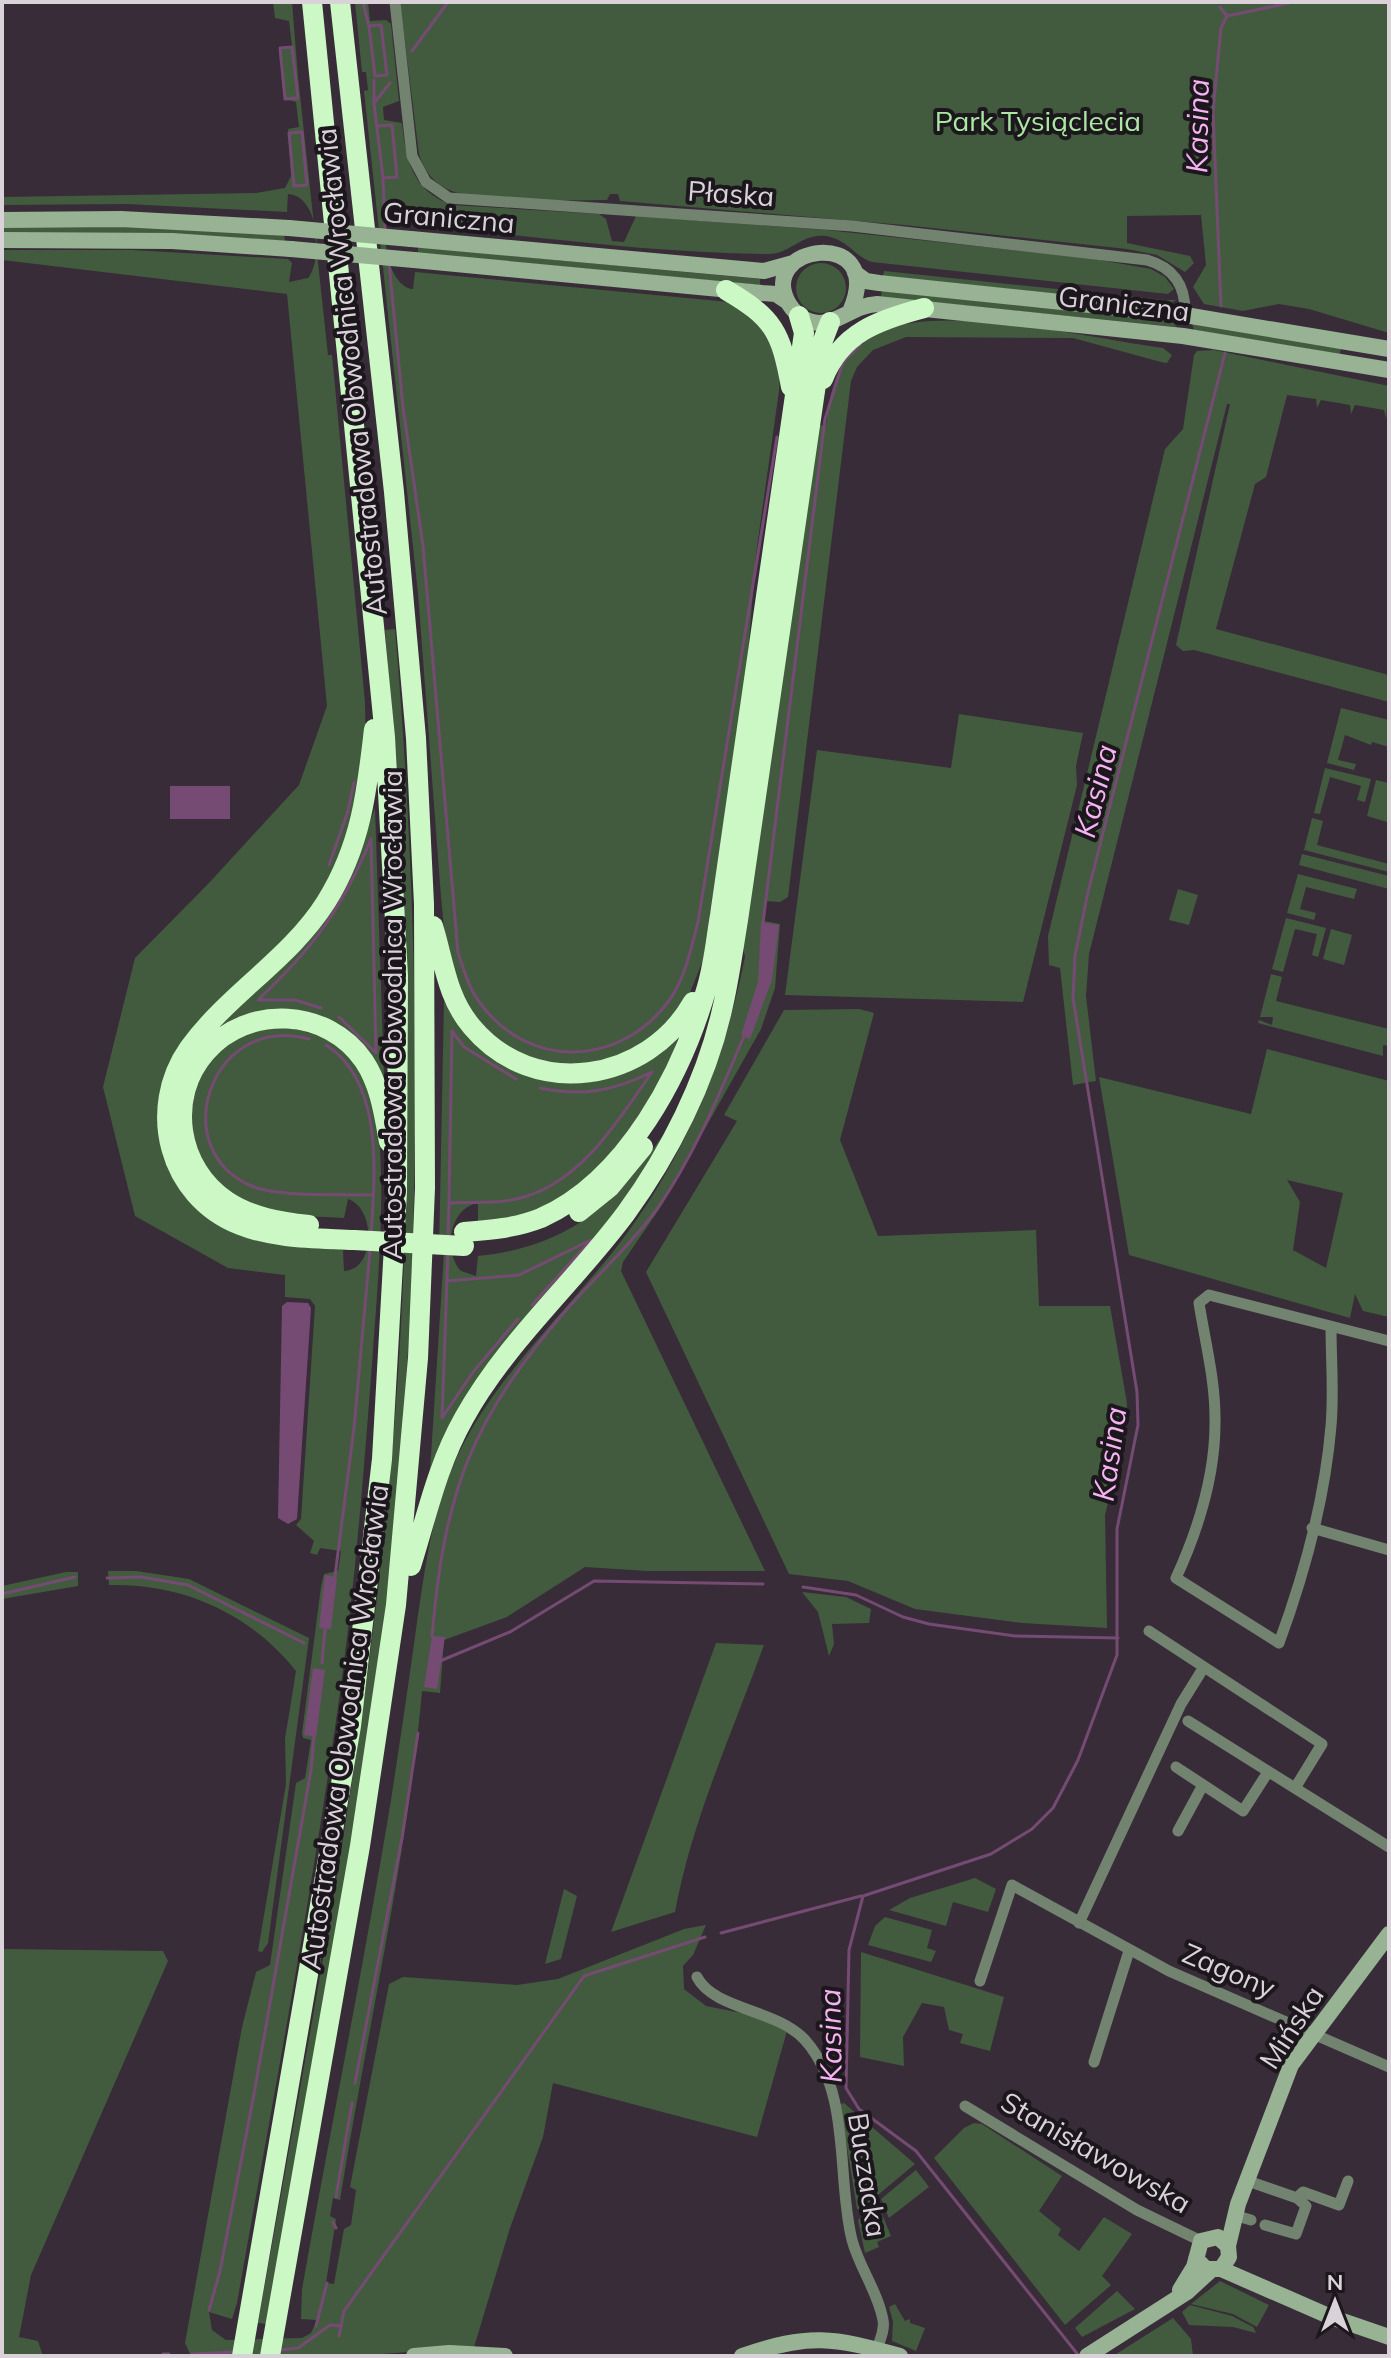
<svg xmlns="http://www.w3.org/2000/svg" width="1391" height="2358" viewBox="0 0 1391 2358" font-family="Mulish,sans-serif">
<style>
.green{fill:#425b3e;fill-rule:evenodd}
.water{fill:#754b73}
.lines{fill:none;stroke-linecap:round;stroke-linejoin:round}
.stream{stroke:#754b73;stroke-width:3}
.street{stroke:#728470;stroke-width:11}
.secondary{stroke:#97b393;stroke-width:16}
.highway{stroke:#ccf8c6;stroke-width:20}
.secondary-bridge{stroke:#97b393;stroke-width:16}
.highway-bridge{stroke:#ccf8c6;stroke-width:20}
.labels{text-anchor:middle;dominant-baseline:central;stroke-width:8;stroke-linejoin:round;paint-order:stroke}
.park-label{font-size:28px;fill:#abe7a3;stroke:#1c171c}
.street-label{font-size:28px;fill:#dad2d9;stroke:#1c171c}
.water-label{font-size:30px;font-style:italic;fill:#f5b3f2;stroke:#1c171c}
</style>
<rect width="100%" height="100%" fill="#382c38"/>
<path class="green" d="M273 2H292L298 77 328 355H332L365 702 366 758 343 855 313 906 293 931 171 1060 159 1095 157 1120 162 1152 170 1173 182 1193 205 1216 343 1250 344 1271C376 1270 376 1208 348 1199L344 1218C322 1216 295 1218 270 1212 138 1179 188 992 310 1033 332 1040 350 1052 363 1072 394 1123 377 1289 373 1351 364 1469 355 1589 338 1707 310 1906 272 2104 237 2303L232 2319 209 2312 212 2330 226 2340 302 2338 311 2333 317 2320 301 2319 302 2289C331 2126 364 1964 391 1800 400 1741 409 1682 417 1622 425 1569 431 1518 452 1468 490 1380 561 1319 619 1244 684 1159 724 1062 745 957L743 948 818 425 826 426C829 405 832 378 845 361 854 350 871 335 882 330 950 304 1090 338 1163 348L1172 355 1167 363 1161 362 1073 338 906 337 873 350 857 367 851 381 788 897 780 902 765 901 764 921 780 924 775 988 761 1029 662 1205 623 1262 621 1271 765 1571H647L585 1567 507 1617 444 1640 440 1693 422 1691C407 1858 367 2031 340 2200L333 2198 330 2216 336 2219 326 2283 334 2284 344 2229 351 2225 356 2190 350 2187 389 1984 403 1977 517 1985 558 1979 684 1929 706 1925 693 1955 683 1966 684 1989 706 2006 752 2015 787 2031 757 2137 553 2083 543 2137 510 2228 474 2347 356 2356H191L185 2343 242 2027 256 1972 270 1965 296 1783 305 1778 311 1740 303 1738 302 1733 321 1587 324 1574 338 1571 341 1551 320 1548 317 1555 310 1553 314 1541 296 1525 301 1519 315 1306 310 1299 285 1297V1275L228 1268 135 1216 103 1087 135 958 209 883 299 785 327 706 287 294 2 260V250H132L288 259 292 263 289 282 308 278C323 260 320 196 288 194L287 212 127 204 2 205V197L256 193 285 188 291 176 288 129 299 127 296 102 285 99 280 48 292 46 289 21 275 18Z
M355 2H368L370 21 386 20 391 24 399 101 383 107 384 120 402 123C406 161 413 191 452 205L599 214 606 219 612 241 624 242 636 216 826 230 1089 258 1151 269 1165 277 1174 289 1168 294 872 262C855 257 847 239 826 236 802 233 790 254 769 254 650 253 530 236 411 224V206L390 212C379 228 387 287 413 289L415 272 729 302 760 320 780 369 779 391 756 554 747 666 703 960 685 1005 643 1047 584 1066 537 1061 500 1043 466 1007 446 948 441 897 418 593 364 91 368 90 366 72H362Z
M400 2H1389V333L1309 309 1279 304 1243 311 1204 304 1193 287 1206 265 1201 215 1127 216V243L1190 256 1194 263 1185 272 1157 255 1127 249 904 225 620 201 618 194H610L607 200C570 200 475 204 445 188 431 180 423 168 419 154Z
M123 226 284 235 285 241 136 233H2V227Z
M418 247 760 279V285L418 253Z
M796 288a25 25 0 1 1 50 0a25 25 0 1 1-50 0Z
M884 271 1164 300H1176L1167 305 883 276Z
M882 290 1171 321 1177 327 881 297Z
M1192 323 1341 348 1340 354 1194 330Z
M1214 350 1389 386 1386 419 1384 410 1355 405 1351 414 1350 405 1321 400 1317 408 1316 399 1287 395 1266 477 1255 484 1216 629 1389 675V702L1194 650 1183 651 1176 645 1230 404H1227L1089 954 1086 996 1096 1081 1073 1085 1060 968 1049 965 1048 936 1165 449 1183 429 1194 355 1197 351Z
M395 629C421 934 423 1232 394 1537 369 1801 312 2063 266 2324L258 2323C307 2045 363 1767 389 1485 417 1200 409 915 385 630Z
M1341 708 1389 720V747L1372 742 1371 745 1345 735 1338 760 1356 764 1354 770 1327 763Z
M959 714 1083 733 1076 766 1077 785 1023 1002 785 995 817 750 951 768Z
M1325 768 1371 779 1365 802 1357 800 1361 786 1330 777 1320 814 1314 813Z
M1376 780 1389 783 1387 822 1367 816Z
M375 808 384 1077C306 935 127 1047 190 1168 203 1191 225 1209 250 1218 278 1228 310 1229 340 1230V1235C308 1234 275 1233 244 1221 162 1190 155 1098 206 1036 216 1023 224 1021 236 1009 268 978 300 948 327 912 350 881 362 845 375 808Z
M1312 818 1323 821 1317 845 1389 864V872L1304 850Z
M1302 854 1389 876V889L1299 865Z
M1298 874 1357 889 1354 899 1306 887 1300 909 1316 913 1314 920 1287 913Z
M1178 889 1198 895 1189 925 1169 920Z
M1286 918 1326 928 1318 957 1312 955 1317 934 1295 929 1283 972 1272 969Z
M1331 929 1352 935 1344 965 1323 959Z
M1271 974 1282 977 1276 1001 1389 1029V1046L1383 1045V1056L1258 1023 1259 1020 1272 1025 1273 1017H1260Z
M444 1000 487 1052 622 1074 651 1060 681 1037C646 1110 602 1189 521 1218 509 1222 492 1221 478 1222V1203C449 1208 443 1252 461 1271L476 1276 478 1256C579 1246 628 1192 679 1110L634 1191 430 1471 444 1253 439 1252Z
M859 1009 874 1013 840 1140 878 1236 1036 1230 1039 1306H1110L1127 1403 1125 1433 1105 1515 1107 1628 1022 1623 915 1609 848 1581 789 1574 646 1272 737 1121 724 1115 784 1010Z
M1267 1049 1389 1081V1317L1363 1311 1355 1294 1350 1318 1129 1255 1099 1077 1251 1114ZM1287 1180 1343 1193 1326 1268 1293 1250 1300 1202Z
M108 1571H136L189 1579 309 1638 268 1943 262 1952 258 1951 286 1784 285 1739 296 1671C250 1613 182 1583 109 1585Z
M66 1572H78V1586L2 1599V1586Z
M802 1592 846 1597 871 1609 869 1623 832 1624 834 1644 829 1656 818 1612Z
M716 1643 764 1645C732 1733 692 1820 675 1912L611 1932Z
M975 1878 996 1889 988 1912 953 1902 946 1926 889 1910 910 1898Z
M564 1889 577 1896 561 1959 545 1964Z
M885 1917 932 1930 927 1948 936 1951 931 1962 868 1945 875 1926Z
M2 1949 163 1951 168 1961 31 2275 19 2337 38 2341 43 2356H2Z
M861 1952 1004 1997 990 2051 960 2043 963 2034 949 2030 944 2007 922 2003 903 2037 904 2066 860 2057Z
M844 2103 915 2164 860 2210 857 2209 840 2104Z
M974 2123 982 2124 1062 2176 1039 2211 1061 2229 1058 2235 1079 2251 1104 2217 1132 2234 1102 2276 1111 2285 1065 2325 934 2158 964 2128Z
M916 2170 929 2187 889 2218 881 2199Z
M877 2202 891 2236 877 2242 879 2247 865 2253 858 2220Z
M1220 2281 1269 2305 1257 2327 1233 2314 1191 2304Z
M1117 2291 1135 2309 1082 2337 1075 2328Z
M895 2304 905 2321 910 2319V2323L925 2328 916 2351 892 2341 893 2321 889 2307Z
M1190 2305 1232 2316 1253 2327 1256 2333 1233 2327 1189 2325 1182 2312Z
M1173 2318 1191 2339 1193 2356H1113Z"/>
<path class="water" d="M170 786H230V819H170Z
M761 922 779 925 772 980 750 1039 741 1035 758 982Z
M287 1302 308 1303 311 1308 297 1519 288 1524 278 1518 282 1306Z
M325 1575 337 1577 331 1629 319 1628Z
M432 1636 445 1637 437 1689 424 1687Z
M313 1668 325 1670 316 1737 304 1735Z"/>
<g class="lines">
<path class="stream" d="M363 2 369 27
M1220 7 1227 16
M381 25 387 75 375 76 369 26Z
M292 47 298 98 285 99 280 48Z
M412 51 448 2
M374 80V103L390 83
M374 103 383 178 397 177 392 125 379 126
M302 132 307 185 294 186 289 133Z
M383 178 385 231
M389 263 403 407 423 546 458 953C464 970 469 989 480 1003 529 1070 619 1067 668 1002 685 979 691 949 698 922L777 437
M1221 306 1213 111 1221 28 1227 16 1294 2
M329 865 348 811 354 782
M763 923 825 419 843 362 860 345
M321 1008 295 1000H258C313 948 342 909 371 839L376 1053 339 1017
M309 1039C210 1012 164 1152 254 1187 280 1197 342 1194 371 1195
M326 1045C384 1082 375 1174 371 1235
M516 1079 464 1047 452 1031 449 1203C473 1202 501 1204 524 1197 583 1180 619 1119 652 1072 614 1091 581 1097 540 1088
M448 1236 449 1203
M448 1251 442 1418 473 1372 518 1319
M447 1281 519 1275 591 1240 532 1305
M335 1576 354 1428 370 1250
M107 1578 141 1577 188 1585 304 1643
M803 1587 856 1595 903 1617 929 1624 1015 1636 1118 1638
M2 1594 75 1577
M432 1636C445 1489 471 1420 568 1308 597 1275 631 1245 657 1209 694 1156 719 1095 744 1036
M440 1661 510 1632 594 1581 763 1584
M322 1663 325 1629
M721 1933 861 1896
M355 2083 402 1838 418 1733
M336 2197 352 2103
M333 2222 336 2228
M209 2310 220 2271 254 2094 311 1770 314 1736
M316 2326 327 2283
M339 2336 344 2311 584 1976 705 1937
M280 2350 298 2348 330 2325 340 2326
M163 2354H169
M192 2354 236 2352
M1079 2356 916 2151 859 2109 846 2088 849 1950 863 1896 991 1854 1032 1829 1053 1808 1078 1760 1117 1655V1529L1138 1425 1137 1392 1073 998 1075 956 1088 892 1225 353"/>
<path class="street" d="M395 2 412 156 426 182 449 198 852 226 1147 260C1175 268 1186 287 1185 315
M1331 1327C1331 1359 1334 1393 1331 1426 1325 1498 1304 1575 1279 1643L1176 1578C1199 1528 1216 1473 1215 1418 1215 1379 1205 1341 1199 1303L1209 1295 1389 1341
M1312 1528 1389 1550
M1149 1631 1322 1744 1295 1788
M1188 1721 1389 1847
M1176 1767 1243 1811 1268 1772
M1178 1831 1203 1785
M1079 1923 1181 1704 1204 1667
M697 1977C714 2010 777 2009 805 2040 852 2093 836 2176 852 2240 859 2267 878 2292 883 2320 885 2329 880 2340 877 2349
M980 1981 1012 1885 1169 1971 1389 2067
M1094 2062 1129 1951
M965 2106 1137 2210 1201 2241
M1248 2181 1297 2198 1303 2192 1339 2205 1348 2181
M1237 2216 1251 2220
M1265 2225 1296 2234 1306 2206 1297 2198"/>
<path class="secondary" d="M2 220 121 219 289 228
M411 239 764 271 793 263
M2 240 172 241 291 249
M414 260 762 293 776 294 788 302
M855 273 866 281 879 283 1185 315 1389 349
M851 309C886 226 754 244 789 304 796 315 806 322 819 323 839 323 854 305 877 304L1183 336 1389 370
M1228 2246 1238 2204 1291 2065 1389 1934
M1221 2269 1331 2317 1389 2337
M1180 2290 1194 2267 1201 2241 1218 2237 1228 2246 1229 2257 1221 2269H1206L1196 2259
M414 2356 449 2353 505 2356
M742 2356C809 2333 833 2337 900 2356
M1087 2356 1187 2292 1211 2270"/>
<path class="highway" d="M726 290C774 318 781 332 791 387
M823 379C841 333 878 320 924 308
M433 926C444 962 447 998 472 1027 534 1101 648 1082 693 1002
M579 1212 610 1187 643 1147
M309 1225C280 1222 251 1217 227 1201 178 1169 166 1097 206 1052 248 1004 328 1008 364 1061 380 1085 384 1114 389 1142
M464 1232C491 1230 516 1228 541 1218 627 1180 683 1072 707 987 714 963 716 938 720 915L804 333 799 316
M354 1240C316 1238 275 1239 240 1225 168 1197 146 1109 189 1048 228 994 290 959 326 902 361 846 367 792 374 729
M411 1566C427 1515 437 1466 464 1418 506 1342 574 1283 626 1213 669 1154 706 1081 722 1010 729 981 733 950 738 920L822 343 830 322
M242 2356 351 1726 382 1459 397 1192 398 976 385 737 312 2
M270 2356 360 1846 396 1605 418 1358 425 1188 424 904 416 738 394 492 340 2"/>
<path class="secondary-bridge" d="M289 228 411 239
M291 249 414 260"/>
<path class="highway-bridge" d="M354 1240 464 1246"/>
</g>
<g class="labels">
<g class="park-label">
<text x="1038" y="120">Park Tysiąclecia</text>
</g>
<g class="street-label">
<text transform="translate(731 193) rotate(4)">Płaska</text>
<text transform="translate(449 217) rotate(5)">Graniczna</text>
<text transform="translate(1124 303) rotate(7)">Graniczna</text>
<text transform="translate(351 372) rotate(-96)">Autostradowa Obwodnica Wrocławia</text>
<text transform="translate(391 1015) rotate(-90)">Autostradowa Obwodnica Wrocławia</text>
<text transform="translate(344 1727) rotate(-82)">Autostradowa Obwodnica Wrocławia</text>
<text transform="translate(1229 1970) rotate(23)">Zagony</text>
<text transform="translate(1291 2027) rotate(-57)">Mińska</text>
<text transform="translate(1096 2152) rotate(30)">Stanisławowska</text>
<text transform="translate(868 2175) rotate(81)">Buczacka</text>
</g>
<g class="water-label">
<text transform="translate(1197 126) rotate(-89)">Kasina</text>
<text transform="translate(1095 791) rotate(-76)">Kasina</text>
<text transform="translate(1109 1454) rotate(-82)">Kasina</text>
<text transform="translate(830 2036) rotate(-91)">Kasina</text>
</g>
</g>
<rect width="1391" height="2358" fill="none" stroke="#dad2d9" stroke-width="8"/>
<g transform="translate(1335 2302)" stroke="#1c171c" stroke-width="6" paint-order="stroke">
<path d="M0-6L14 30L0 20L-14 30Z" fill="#dad2d9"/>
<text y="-12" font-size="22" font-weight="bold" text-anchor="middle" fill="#dad2d9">N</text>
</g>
</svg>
